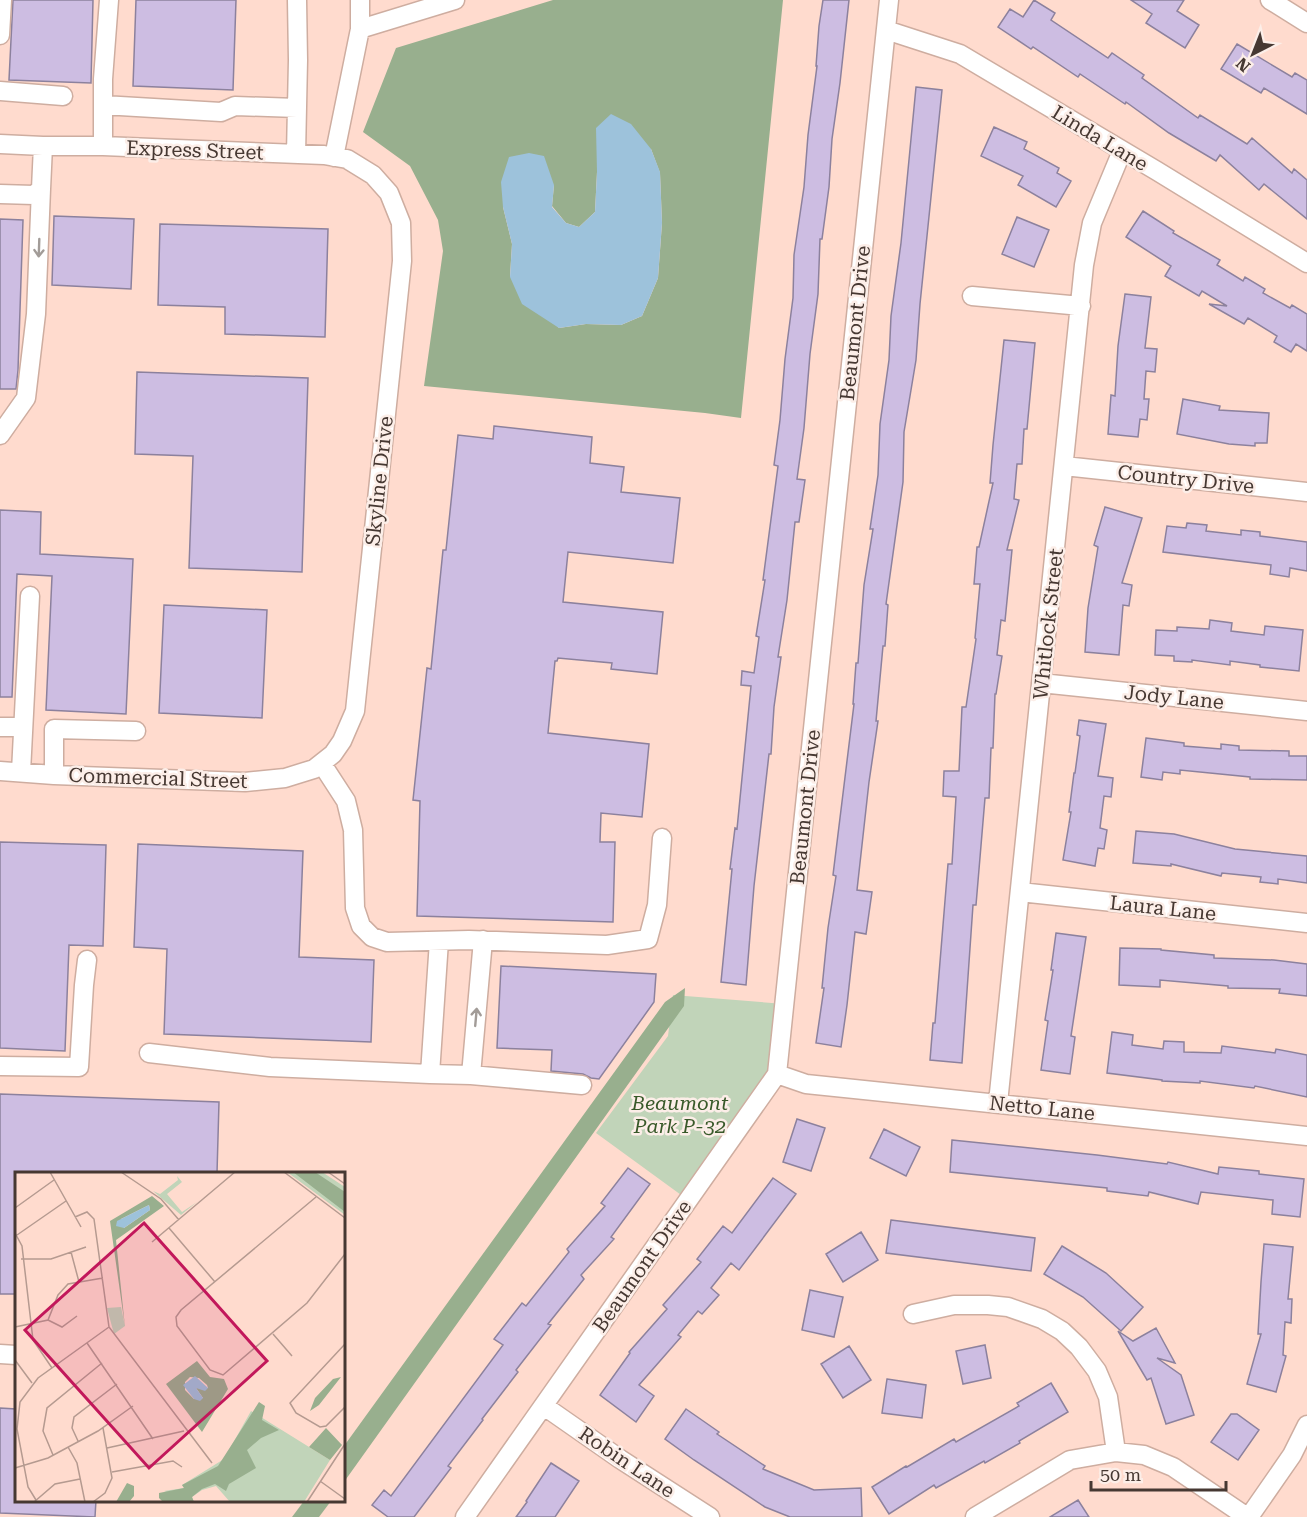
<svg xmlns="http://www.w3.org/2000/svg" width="1307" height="1517" viewBox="0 0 1307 1517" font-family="'Roboto Serif',serif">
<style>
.green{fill:#c1d4b9}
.forest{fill:#98af8e;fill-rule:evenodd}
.water{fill:#9dc2db}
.building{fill:#cdbde2;stroke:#8c819d;stroke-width:1.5}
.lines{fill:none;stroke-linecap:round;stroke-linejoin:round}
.minor-casing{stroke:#ceada0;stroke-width:21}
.minor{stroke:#fff;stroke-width:18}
.oneway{stroke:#a29c98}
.labels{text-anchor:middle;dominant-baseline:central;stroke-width:5;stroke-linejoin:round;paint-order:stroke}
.street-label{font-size:20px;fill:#463832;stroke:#fceee8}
.park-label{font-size:20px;font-style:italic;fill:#385929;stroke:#fceee8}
.inset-road{fill:none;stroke:#b59a90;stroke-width:1.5}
.view{fill:#c2185b;fill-opacity:0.15;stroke:#c2185b;stroke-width:3}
.inset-edge{fill:none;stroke:#463832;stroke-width:3}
</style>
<rect width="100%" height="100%" fill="#ffdbce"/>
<path class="green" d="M673 995 785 1004 777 1074 688 1200 596 1133 668 1036Z"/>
<path class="forest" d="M553 0H783L741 418 705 413 424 386 443 251 438 220 410 166 363 132 396 48ZM651 149 660 173 662 223 658 278 642 316 621 325 586 324 559 328 510 276 512 244 503 207 554 185 552 206 566 223 579 227 595 212 597 172Z
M685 988 684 1006 344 1482V1446L665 1002Z
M304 1501V1500L331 1501 319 1517H292Z"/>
<path class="water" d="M611 114 631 124 651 149 660 172 662 223 658 278 642 316 621 325 586 324 559 328 522 304 510 277 512 244 503 207 501 182 509 157 529 153 544 156 554 185 552 207 566 223 579 227 595 212 597 172 596 128Z"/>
<path class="building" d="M13 0H93L91 83 9 80Z
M136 0H236L233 90 133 86Z
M823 0H849L840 83 832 139 829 187 822 239H820L818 294 810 354 804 428 797 479 805 480 799 522H795L787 600 778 657H781L774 707 771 754H769L754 886 746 985 721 982 732 869H730L735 828 737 829 751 686 741 685 742 671 754 673 759 637 756 636 765 580H763L778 466 774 465 780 420 785 359 793 298 794 255 804 187 808 135 817 66H816L819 26Z
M1034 0 1055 13 1051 20 1108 58 1112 53 1144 75 1142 78 1198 118 1200 115 1247 144 1252 138 1292 173 1294 169 1307 180V219L1264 184 1259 190 1220 155 1216 161 1169 133 1126 102 1125 104 1080 74 1078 77 1033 47 1031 49 998 27 1010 9 1023 17Z
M1131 0H1184L1177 11 1199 25 1185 48 1146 23 1152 14Z
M1237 44 1292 77 1295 73 1307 80V114L1264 88 1261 93 1221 69Z
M916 87 942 90 920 304 916 360 904 432 903 482 886 604 888 605 885 646H883L876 721H878L869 782 857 890 872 892 866 934 855 932 847 1005 841 1047 816 1043 824 988H822L828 928 836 876 833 875 854 704H853L856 663H858L864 585 873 529H870L878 475 880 424 889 360 891 316 901 243Z
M994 127 1027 142 1024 149 1059 168 1057 173 1071 181 1056 207 1018 185 1023 176 981 156Z
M1143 211 1174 231 1173 233 1220 260 1217 265 1243 281 1245 277 1265 289 1263 293 1290 308 1292 305 1307 314V351L1296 344 1291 352 1274 342 1277 336 1248 318 1244 324 1209 304 1227 306 1202 291 1199 296 1165 276 1171 266 1126 237Z
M54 216 134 219 131 289 52 285Z
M1017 217 1049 230 1034 267 1002 254Z
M0 219 23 220 18 370 16 389H0Z
M160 224 328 229 325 337 225 334V307L158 305Z
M1125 294 1151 297 1145 348 1157 349 1155 372 1146 371 1144 399H1149L1147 420 1140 419 1138 437 1108 434 1111 395 1115 396 1118 346Z
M1004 340 1035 343 1027 429H1024L1022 464H1017L1014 499 1019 500 1007 550H1012L1005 621 1001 620 997 655 1002 656 996 694H995L993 748H991L989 798H985L976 905H973L962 1063 930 1060 933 1023H935L948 864H952L956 797 943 796 944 771H959L962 707H966L976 639 975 638 980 584H974L977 547H979L993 483H990L993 445Z
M137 372 308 378 302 572 189 568 193 456 135 454Z
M1183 399 1220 406 1219 410 1269 413 1267 443H1255V446L1229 444 1177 434Z
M494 426 592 437 590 463 624 467 621 492 680 498 673 563 568 552 563 602 663 612 657 674 611 669 612 663 558 658 557 661H555L548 733 649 744 642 817 601 813 600 842H615L613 922 417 916 420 801 413 800 427 668 431 669 443 550H446L458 435 493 439Z
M1105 507 1142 518 1122 583 1132 585 1129 606 1123 605 1119 655 1085 652 1088 608 1098 547 1094 545Z
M0 510 41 512 40 554 133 559 126 714 46 710 52 576 17 574 12 697H0Z
M1187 523 1207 525 1206 531 1241 535V530L1260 532V536L1307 542V571L1290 568 1289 577 1270 574 1271 565 1163 552 1167 526 1186 528Z
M164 605 267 610 262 718 159 713Z
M1210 620 1232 623 1231 631 1264 635 1265 626 1303 630 1299 671 1260 667V665L1230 661V665L1192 660V662L1174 661V656L1155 655 1156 630 1177 631V627L1209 629Z
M1079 720 1106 724 1098 776 1113 778 1111 797 1104 796 1100 828 1107 830 1104 849 1098 848 1095 866 1063 860 1071 812H1069L1074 773H1075L1080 736 1077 735Z
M1146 738 1184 743V746L1221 749V744L1239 746V750L1289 751V756H1307V780L1250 779V777L1180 770V774L1163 772 1162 780 1141 777Z
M1136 831 1174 834 1235 849 1307 856V883L1278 879V884L1260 882 1261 877 1222 873 1221 876 1171 864V866L1133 863Z
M0 842 106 845 103 946 69 945 65 1051 0 1048Z
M138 844 303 851 299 957 374 960 371 1042 164 1034 167 949 134 947Z
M1056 933 1086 937 1071 1036 1075 1037 1070 1074 1041 1070 1048 1021 1045 1020 1053 970H1051Z
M1120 948 1161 949V950L1214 955V958L1274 960 1307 964V996L1279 993 1280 989 1228 988V986L1160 980V987L1119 985Z
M501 966 656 974 654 1002 599 1079 591 1078 583 1074 551 1071 552 1050 497 1048Z
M1112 1032 1133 1035 1132 1045 1163 1049 1164 1041 1184 1042V1052L1221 1053 1222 1046 1275 1053 1276 1049 1307 1055V1097L1255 1086 1254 1088 1200 1081V1083L1162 1081V1080L1107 1073Z
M0 1094 219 1102 217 1173H16V1294H0Z
M797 1119 825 1128 811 1171 783 1162Z
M884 1129 920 1147 906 1176 870 1158Z
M952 1140 1097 1155 1167 1164 1168 1162 1218 1174 1219 1167 1259 1171V1174L1304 1179 1300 1217 1272 1214 1273 1200 1201 1192 1198 1204 1149 1192 1148 1196 1107 1191V1188L950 1172Z
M628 1168 650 1184 611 1237 614 1239 581 1275 584 1279 548 1324 551 1325 516 1370 518 1372 482 1419 483 1420 448 1466 451 1468 414 1517H388L372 1505 384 1490 391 1496 503 1345 494 1339 522 1303 526 1306 569 1252 567 1249 605 1206 601 1203Z
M773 1178 796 1194 739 1270 731 1263 711 1288 719 1295 702 1314 698 1311 678 1335 681 1337 639 1385 654 1396 636 1422 600 1395 630 1353 629 1352 667 1309 663 1305 701 1262 697 1259 723 1226 732 1233Z
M891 1220 1035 1238 1031 1271 886 1253Z
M861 1232 878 1260 843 1282 826 1254Z
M1264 1244 1293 1247 1288 1299H1292L1291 1323 1285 1322 1283 1355 1286 1356 1276 1392 1247 1384 1261 1334H1258L1261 1282Z
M1062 1246 1106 1273 1143 1307 1121 1331 1083 1297 1044 1274Z
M810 1290 843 1297 834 1337 802 1330Z
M1156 1328 1175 1363 1157 1358 1181 1375 1194 1415 1166 1424 1151 1378 1147 1380 1118 1331 1133 1341Z
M985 1345 991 1378 963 1384 956 1351Z
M849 1346 871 1380 843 1398 821 1364Z
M887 1379 926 1385 922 1418 882 1413Z
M1051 1383 1068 1412 1019 1441 1020 1443 985 1463 984 1461 936 1488 934 1485 889 1514 872 1487 906 1466 907 1467 954 1439 956 1442 1019 1406 1017 1403Z
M0 1408 16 1409V1500H96L95 1517 0 1513Z
M686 1409 719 1432 717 1434 765 1466 763 1469 814 1490 861 1488 862 1517H790L765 1507 694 1460 665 1439Z
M1231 1414H1237L1259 1430 1238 1460 1211 1442Z
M551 1463 579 1481 555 1517H516L527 1502 526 1501Z
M1078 1500 1089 1517H1050Z"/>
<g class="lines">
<g class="minor-casing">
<path id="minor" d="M360 0V29
M1270 0 1307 23
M886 30 960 54 1157 171 1307 263
M0 35 2 0
M0 91 63 96
M103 105 221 112 235 106 297 108
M0 144 43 146H103L324 155 347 159 373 175 389 193 401 223 402 261 355 711 342 741 333 754 314 769 285 778 245 782 54 775 0 771
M103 146V79L109 0
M296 154 298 60 297 0
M334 157 360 29 455 0
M0 194 34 195 41 189 43 146
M972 296 1081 306
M0 435 26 398 36 314 41 189
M1064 466 1307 492
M1041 683 1307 711
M0 727H23
M322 764 346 801 353 830 355 908 361 926 372 937 387 942 469 940 607 945 648 939 657 905 662 838
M21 772 30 596
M54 775V729L136 731
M1020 892 1307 923
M149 1053 270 1067 430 1074 439 941
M0 1066 79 1067 84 985 87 960
M430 1074 471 1075 582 1085
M777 1074 806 1084 1307 1136
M471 1075 483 940
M998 1103 1084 265 1092 223 1122 151
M913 1314 954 1305H988L1008 1307 1042 1319 1062 1331 1079 1347 1097 1371 1108 1397 1116 1452
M0 1354 16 1355
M544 1406 620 1459 710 1517
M465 1517 777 1074 889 0
M975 1517 1070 1460 1116 1452 1144 1455 1173 1467 1247 1517
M1249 1517 1292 1455 1307 1425"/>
</g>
<use href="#minor" class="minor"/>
</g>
<defs><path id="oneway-shaft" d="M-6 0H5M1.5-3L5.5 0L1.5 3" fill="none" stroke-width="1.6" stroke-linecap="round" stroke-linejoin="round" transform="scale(1.5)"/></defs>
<g class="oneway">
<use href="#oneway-shaft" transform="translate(39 248) rotate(92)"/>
<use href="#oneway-shaft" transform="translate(476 1017) rotate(-85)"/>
</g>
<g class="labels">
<g class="street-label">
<text transform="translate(1100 138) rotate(31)">Linda Lane</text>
<text transform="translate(195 150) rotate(2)">Express Street</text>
<text transform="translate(855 323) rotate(-84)">Beaumont Drive</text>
<text transform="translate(1186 479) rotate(6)">Country Drive</text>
<text transform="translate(379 481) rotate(-84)">Skyline Drive</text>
<text transform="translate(1048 624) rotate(-84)">Whitlock Street</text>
<text transform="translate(1174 697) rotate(6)">Jody Lane</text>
<text transform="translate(158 778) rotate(2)">Commercial Street</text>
<text transform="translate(805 807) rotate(-84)">Beaumont Drive</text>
<text transform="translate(1163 908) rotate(6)">Laura Lane</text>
<text transform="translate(1042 1108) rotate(6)">Netto Lane</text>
<text transform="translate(642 1266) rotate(-55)">Beaumont Drive</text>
<text transform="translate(627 1462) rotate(34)">Robin Lane</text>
</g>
<g class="park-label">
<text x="680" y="1103">Beaumont<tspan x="680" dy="23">Park P-32</tspan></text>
</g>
</g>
<g transform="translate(15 1172)">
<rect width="330" height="330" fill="#ffdbce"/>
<path d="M272 0H307L330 15V43ZM162 4 167 10 152 22 167 40 182 30 166 43 138 19 145 22 163 8ZM106 135 110 154 99 162 92 136ZM236 239 315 288 289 330H215L201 314 187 318 177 325 179 330 149 319 169 316 167 313 209 287Z" fill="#c1d4b9"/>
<path d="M278 0H300L330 20V40ZM137 24 149 34 101 68 110 155 95 49ZM134 33 135 38 109 56 106 47ZM182 189 195 205 209 207 213 217 187 260 151 212ZM175 205 184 206 192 213 193 216H181L188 226 179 227 170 218V210ZM326 205 304 233 295 239 300 226 318 207ZM244 230 250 234 247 248 264 258 246 266 232 278 241 296 214 312 211 319 200 312 187 317 177 325 179 330H148L144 326V321L169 316 167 313 203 294ZM311 256 327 273 315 288 294 275ZM112 311 119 314V324L114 330H101Z" fill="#98af8e" fill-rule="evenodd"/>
<path d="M134 33 135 38 109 56 101 54 102 49ZM180 204 193 216 190 219 181 216 188 226 185 229 179 227 168 213Z" fill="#9dc2db"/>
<path class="inset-road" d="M35 0 66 55M106 0 146 27 164 48M269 0 330 46M313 0 330 12M301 25 166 138 161 145 162 154 195 198 208 203 292 131 330 82M0 36 39 8M60 45 72 40 79 47 94 155 197 291M154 56 200 110M0 61 7 74 18 168 37 196M2 63 51 29M137 70 220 0M56 80 64 110M6 87H36L71 75M33 148 47 155 62 144M0 155 33 148 43 123 53 112 88 106M258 162 277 184M72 171 138 267M330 172 275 231 281 241 305 255 311 254 330 235M0 188 17 211M63 269 57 256 59 245 102 212M53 275 62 291 70 330M92 276 169 259M38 283 28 259 32 236 87 191M0 296 33 286 83 259 118 234M97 300 158 289 167 295M305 309 330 327M21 328 13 315 2 257 5 230 23 206 94 155M19 330 40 312 65 307M78 330 90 321 97 306 88 256M292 330 330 272"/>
<path class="view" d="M129 51 252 189 134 296 10 158Z"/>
<rect width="330" height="330" class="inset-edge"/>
</g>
<g transform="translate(1253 54) rotate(222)" stroke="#fceee8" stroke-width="4.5" paint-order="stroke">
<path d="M0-4.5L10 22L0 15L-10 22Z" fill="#463832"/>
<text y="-9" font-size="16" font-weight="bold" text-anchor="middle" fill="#463832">N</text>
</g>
<path d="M1091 1481v9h135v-9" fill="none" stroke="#463832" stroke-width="3"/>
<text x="1100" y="1481" font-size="18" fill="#463832" stroke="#fceee8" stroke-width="4.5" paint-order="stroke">50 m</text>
</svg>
